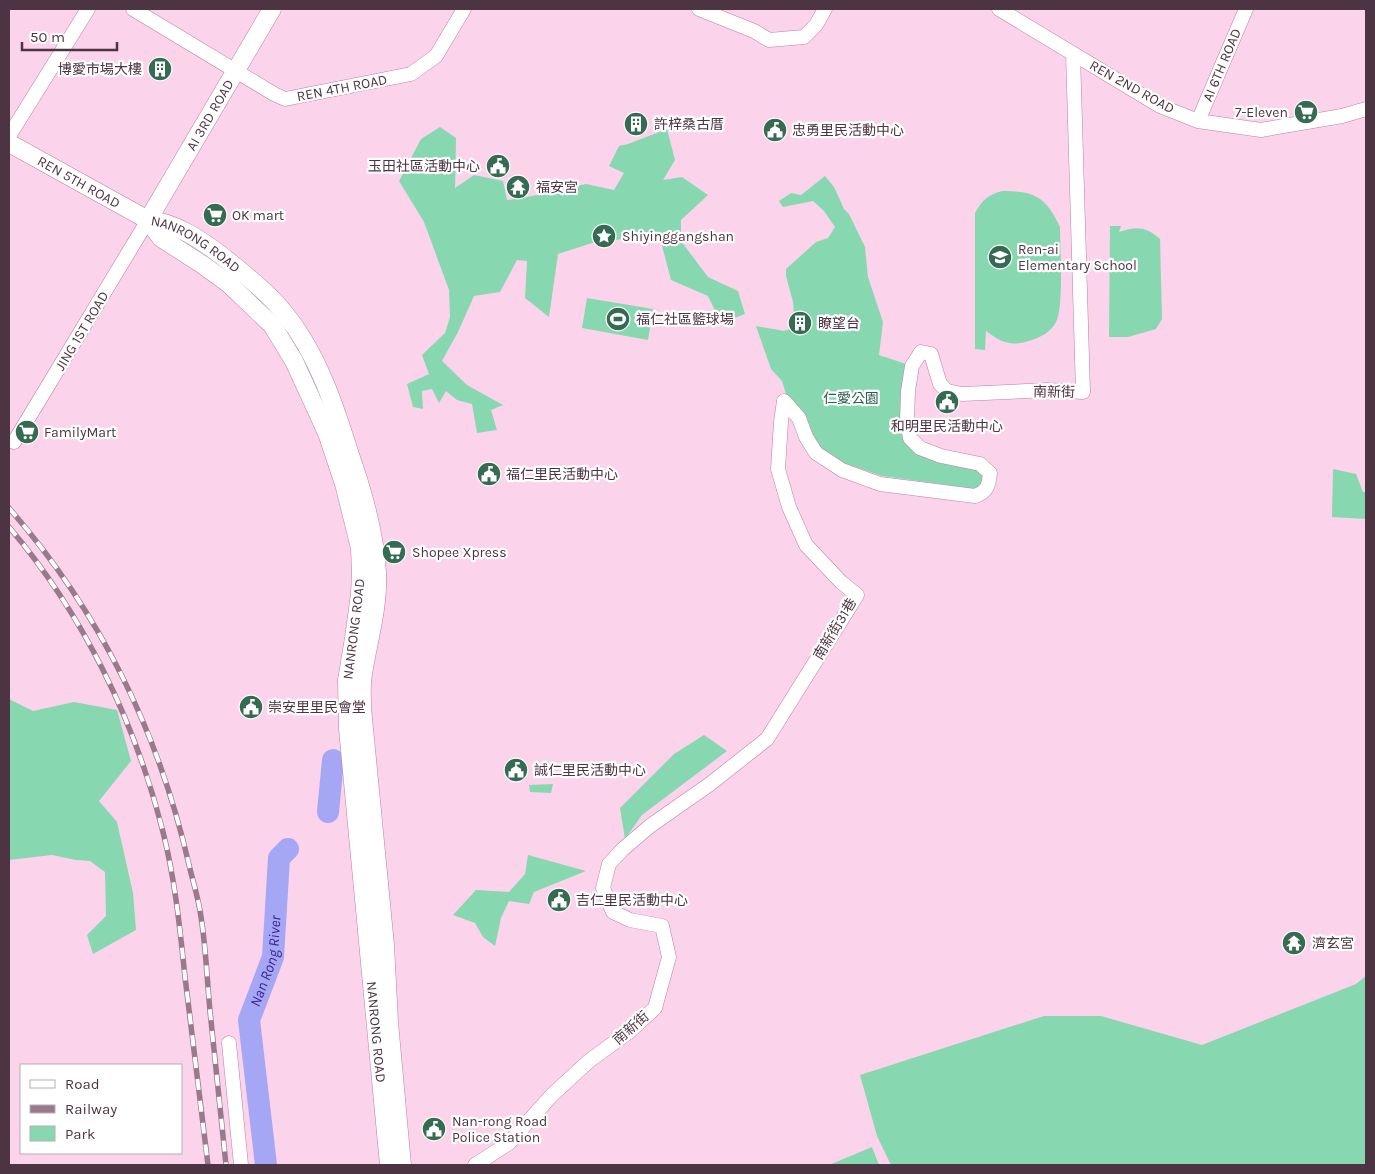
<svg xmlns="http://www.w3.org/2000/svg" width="1375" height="1174" viewBox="0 0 1375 1174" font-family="Karla,'Noto Sans TC',sans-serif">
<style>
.green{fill:#87d8b1}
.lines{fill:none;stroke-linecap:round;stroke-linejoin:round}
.river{stroke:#a5a7f5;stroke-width:22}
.minor-casing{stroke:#bc80a4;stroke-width:15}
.major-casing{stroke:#bc80a4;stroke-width:19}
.minor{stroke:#fff;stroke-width:14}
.major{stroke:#fff;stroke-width:18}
.rail-casing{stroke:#997a8c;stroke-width:5.5}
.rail{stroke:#fff;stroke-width:4;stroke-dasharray:11;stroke-linecap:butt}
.labels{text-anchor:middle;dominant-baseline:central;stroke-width:4.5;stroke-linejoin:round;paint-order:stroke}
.street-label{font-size:14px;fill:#4d3443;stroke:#fff}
.poi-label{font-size:14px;fill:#4d3443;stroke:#fff;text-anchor:start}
.park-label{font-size:14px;fill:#2a5e47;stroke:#fff}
.water-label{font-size:15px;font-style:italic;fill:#392493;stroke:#fff}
</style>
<rect width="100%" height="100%" fill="#fbd3ea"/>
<path class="green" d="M440 127 456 138 455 188 474 175 503 181 507 200 523 198 586 184 614 190 624 173 609 166 619 146 628 144 667 129 675 160 663 180 682 177 708 195 681 220V241L708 277 738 291 745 314 721 323 708 296 671 280 660 238 639 230 632 238 595 242 558 254 549 317 525 298 527 261 517 260 500 292 474 296 458 332 442 361 467 385 503 405 491 410 497 430 477 433 472 404 457 400 446 391 439 403 432 389 422 391 423 409 413 407 407 384 429 374 422 355 445 333 450 317 449 290 424 222 399 181 421 139Z
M825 176 834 187 844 209 849 214 865 247 868 277 883 322 879 355 906 364 905 439 962 462 985 474 984 484 977 489 882 476 844 463 817 445 800 411 786 394 782 381 771 369 756 326 784 331 795 327 793 302 786 276V269L816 242 828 238 835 227 824 211 813 201 783 207 779 201 791 193 801 195Z
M1002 191C1035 191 1046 197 1060 227 1060 248 1064 307 1056 322 1051 332 1041 337 1032 340 1011 347 1002 343 986 331L985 350 975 349V213C982 200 988 195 1002 191Z
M1110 226H1121L1119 232C1136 226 1146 226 1160 239L1162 319 1156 329 1128 337H1109Z
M587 298 653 309 648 340 582 328Z
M1333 469 1356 474 1363 492H1366V519L1332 517Z
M9 699 33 711 74 702 117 710 131 761 99 801 117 822 133 893 136 930 93 954 87 935 106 916 105 872 90 861 76 860 52 855 9 860Z
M704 735 727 751 642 815 625 839 620 808 674 754Z
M553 784 551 793 530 792 529 785Z
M528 855 586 871 534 892 529 904 509 901 501 918 495 946 483 937 475 923 453 915 476 890 509 892 525 874Z
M1366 976V1165H891L877 1136 860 1075 1044 1016H1101L1202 1045 1356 984Z
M872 1147 879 1165H829Z"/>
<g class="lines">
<g class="river">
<path d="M328 812 333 760"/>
<path id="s1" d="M266 1165 249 1020 273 957 279 858 288 849"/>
</g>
<g class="minor-casing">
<path id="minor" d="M133 9 274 94 285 99 411 74 436 56 464 9
M699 9 754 31 769 40 804 37 816 25 825 9
M999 9 1160 106 1198 121 1261 130 1342 116 1366 109
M1198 121 1246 9
M9 136 88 9
M14 442 148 220
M229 1043 241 1165
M475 1165 509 1143 552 1095 589 1061 630 1031 655 1008 669 957 662 926 630 920 613 912 603 888 609 864 623 849 650 826 710 784 767 739 857 595 841 582 806 545 789 507 778 469 781 422 784 401 799 418 806 437 816 453 842 470 880 484 975 496C987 492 989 485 990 473L980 464 941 456 920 448 910 438 907 422 908 391 912 366 921 352 931 354 940 384 947 391 962 394 1048 390 1083 392 1073 54"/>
</g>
<g class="major-casing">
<g id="major">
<path id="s2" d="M9 143 148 220 161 238 203 265 229 284 272 325 294 361 327 433 344 484 360 548 361 574 360 594 354 638 347 680 348 729 389 1165"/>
<path id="s3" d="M148 220C175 222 201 240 222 256 244 274 268 292 286 315 318 355 335 407 350 455 363 492 375 533 377 573 379 606 368 641 363 674 361 685 362 696 362 708L385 945 389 1022 402 1165"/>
<path id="s4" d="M148 220 272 9"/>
</g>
</g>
<use href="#minor" class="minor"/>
<use href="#major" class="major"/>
<g class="rail-casing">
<path id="rail" d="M9 508C101 614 159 732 190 869 194 885 199 901 201 917 206 948 207 980 210 1011 215 1062 221 1114 226 1165
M9 527C83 614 135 721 163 832 175 879 180 929 185 977 193 1040 200 1103 208 1165"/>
</g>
<use href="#rail" class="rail"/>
</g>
<defs>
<g id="building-disc" transform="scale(1.25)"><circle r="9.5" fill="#346b52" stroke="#fff"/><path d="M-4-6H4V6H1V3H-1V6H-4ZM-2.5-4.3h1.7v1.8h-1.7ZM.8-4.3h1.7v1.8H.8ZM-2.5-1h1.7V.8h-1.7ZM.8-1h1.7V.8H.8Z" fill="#fff"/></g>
<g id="supermarket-disc" transform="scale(1.25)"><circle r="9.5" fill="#346b52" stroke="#fff"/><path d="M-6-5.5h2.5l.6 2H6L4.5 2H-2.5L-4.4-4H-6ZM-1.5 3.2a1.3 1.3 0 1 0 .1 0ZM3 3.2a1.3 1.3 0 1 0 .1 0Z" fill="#fff"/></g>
<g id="civic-disc" transform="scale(1.25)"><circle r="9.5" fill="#346b52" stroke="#fff"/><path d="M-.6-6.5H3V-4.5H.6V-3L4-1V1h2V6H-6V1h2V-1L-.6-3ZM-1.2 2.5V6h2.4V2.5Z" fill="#fff"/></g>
<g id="temple-disc" transform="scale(1.25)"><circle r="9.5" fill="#346b52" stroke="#fff"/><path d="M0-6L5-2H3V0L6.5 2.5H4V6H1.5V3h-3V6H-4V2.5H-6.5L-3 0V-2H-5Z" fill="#fff"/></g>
<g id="sight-disc" transform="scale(1.25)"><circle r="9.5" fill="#346b52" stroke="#fff"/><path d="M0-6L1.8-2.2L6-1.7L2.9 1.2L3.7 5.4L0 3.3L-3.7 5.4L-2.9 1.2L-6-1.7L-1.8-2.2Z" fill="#fff"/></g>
<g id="school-disc" transform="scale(1.25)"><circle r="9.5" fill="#346b52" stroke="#fff"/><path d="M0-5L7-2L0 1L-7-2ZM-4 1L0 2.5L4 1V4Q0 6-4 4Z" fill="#fff"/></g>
<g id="stadium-disc" transform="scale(1.25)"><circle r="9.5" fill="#346b52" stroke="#fff"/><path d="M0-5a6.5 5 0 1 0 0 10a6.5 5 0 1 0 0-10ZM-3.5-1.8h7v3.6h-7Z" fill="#fff"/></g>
</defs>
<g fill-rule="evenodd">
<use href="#building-disc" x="160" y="69"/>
<use href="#supermarket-disc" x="1306" y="112"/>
<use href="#building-disc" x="636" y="124"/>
<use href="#civic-disc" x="775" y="130"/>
<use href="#civic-disc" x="498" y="166"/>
<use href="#temple-disc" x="518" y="187"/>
<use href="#supermarket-disc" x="215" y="215"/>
<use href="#sight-disc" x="604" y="236"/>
<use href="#school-disc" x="1000" y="257"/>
<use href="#stadium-disc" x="618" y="319"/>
<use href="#building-disc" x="800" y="323"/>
<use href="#civic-disc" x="947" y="402"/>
<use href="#supermarket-disc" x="27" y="432"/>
<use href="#civic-disc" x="489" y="474"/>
<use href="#supermarket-disc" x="394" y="552"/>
<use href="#civic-disc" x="251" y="707"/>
<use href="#civic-disc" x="516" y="770"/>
<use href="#civic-disc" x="559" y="900"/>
<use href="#temple-disc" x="1294" y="943"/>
<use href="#civic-disc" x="434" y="1129"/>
</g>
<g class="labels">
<g class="street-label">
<text transform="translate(1222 65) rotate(-67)">AI 6TH ROAD</text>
<text transform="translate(1132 87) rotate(29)">REN 2ND ROAD</text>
<text transform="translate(342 88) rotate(-11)">REN 4TH ROAD</text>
<text stroke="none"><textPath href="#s4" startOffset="122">AI 3RD ROAD</textPath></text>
<text stroke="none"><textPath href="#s2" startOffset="80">REN 5TH ROAD</textPath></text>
<text stroke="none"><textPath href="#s3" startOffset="54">NANRONG ROAD</textPath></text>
<text transform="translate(82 331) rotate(-59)">JING 1ST ROAD</text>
<text transform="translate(1054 392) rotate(1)">南新街</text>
<text transform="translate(354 629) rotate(-83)">NANRONG ROAD</text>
<text transform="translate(835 629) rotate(-59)">南新街31巷</text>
<text transform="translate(631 1028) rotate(-41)">南新街</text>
<text stroke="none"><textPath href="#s2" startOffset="1050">NANRONG ROAD</textPath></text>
</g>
<g class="poi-label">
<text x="142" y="69" text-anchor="end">博愛市場大樓</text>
<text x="1288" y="112" text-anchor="end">7-Eleven</text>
<text x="654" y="124">許梓桑古厝</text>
<text x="792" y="130">忠勇里民活動中心</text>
<text x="480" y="166" text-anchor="end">玉田社區活動中心</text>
<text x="536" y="187">福安宮</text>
<text x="232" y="215">OK mart</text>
<text x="622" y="236">Shiyinggangshan</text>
<text x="1018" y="249">Ren-ai<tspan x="1018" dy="16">Elementary School</tspan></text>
<text x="636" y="319">福仁社區籃球場</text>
<text x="818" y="323">瞭望台</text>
<text x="947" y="426" text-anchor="middle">和明里民活動中心</text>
<text x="44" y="432">FamilyMart</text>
<text x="506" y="474">福仁里民活動中心</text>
<text x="412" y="552">Shopee Xpress</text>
<text x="268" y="707">崇安里里民會堂</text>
<text x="534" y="770">誠仁里民活動中心</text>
<text x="576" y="900">吉仁里民活動中心</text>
<text x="1312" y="943">濟玄宮</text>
<text x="452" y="1121">Nan-rong Road<tspan x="452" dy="16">Police Station</tspan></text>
</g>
<g class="park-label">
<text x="851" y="398">仁愛公園</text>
</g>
<g class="water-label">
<text stroke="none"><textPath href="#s1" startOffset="208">Nan Rong River</textPath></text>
</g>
</g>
<rect width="1375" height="1174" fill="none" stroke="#4d3443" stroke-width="20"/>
<rect x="20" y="1064" width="162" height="90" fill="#ffffff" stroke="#b8aeb4"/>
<rect x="30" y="1080" width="25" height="8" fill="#ffffff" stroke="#b8aeb4"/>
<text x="65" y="1089" font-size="15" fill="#4d3443">Road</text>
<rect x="30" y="1105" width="25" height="8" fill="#997a8c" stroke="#b8aeb4"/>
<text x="65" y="1114" font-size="15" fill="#4d3443">Railway</text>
<rect x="30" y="1126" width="25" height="15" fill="#87d8b1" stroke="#b8aeb4"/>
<text x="65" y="1139" font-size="15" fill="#4d3443">Park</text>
<path d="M22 42v8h95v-8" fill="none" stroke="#4d3443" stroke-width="2.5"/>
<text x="30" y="42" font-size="15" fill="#4d3443" stroke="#ffffff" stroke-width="4" paint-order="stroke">50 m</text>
</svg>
